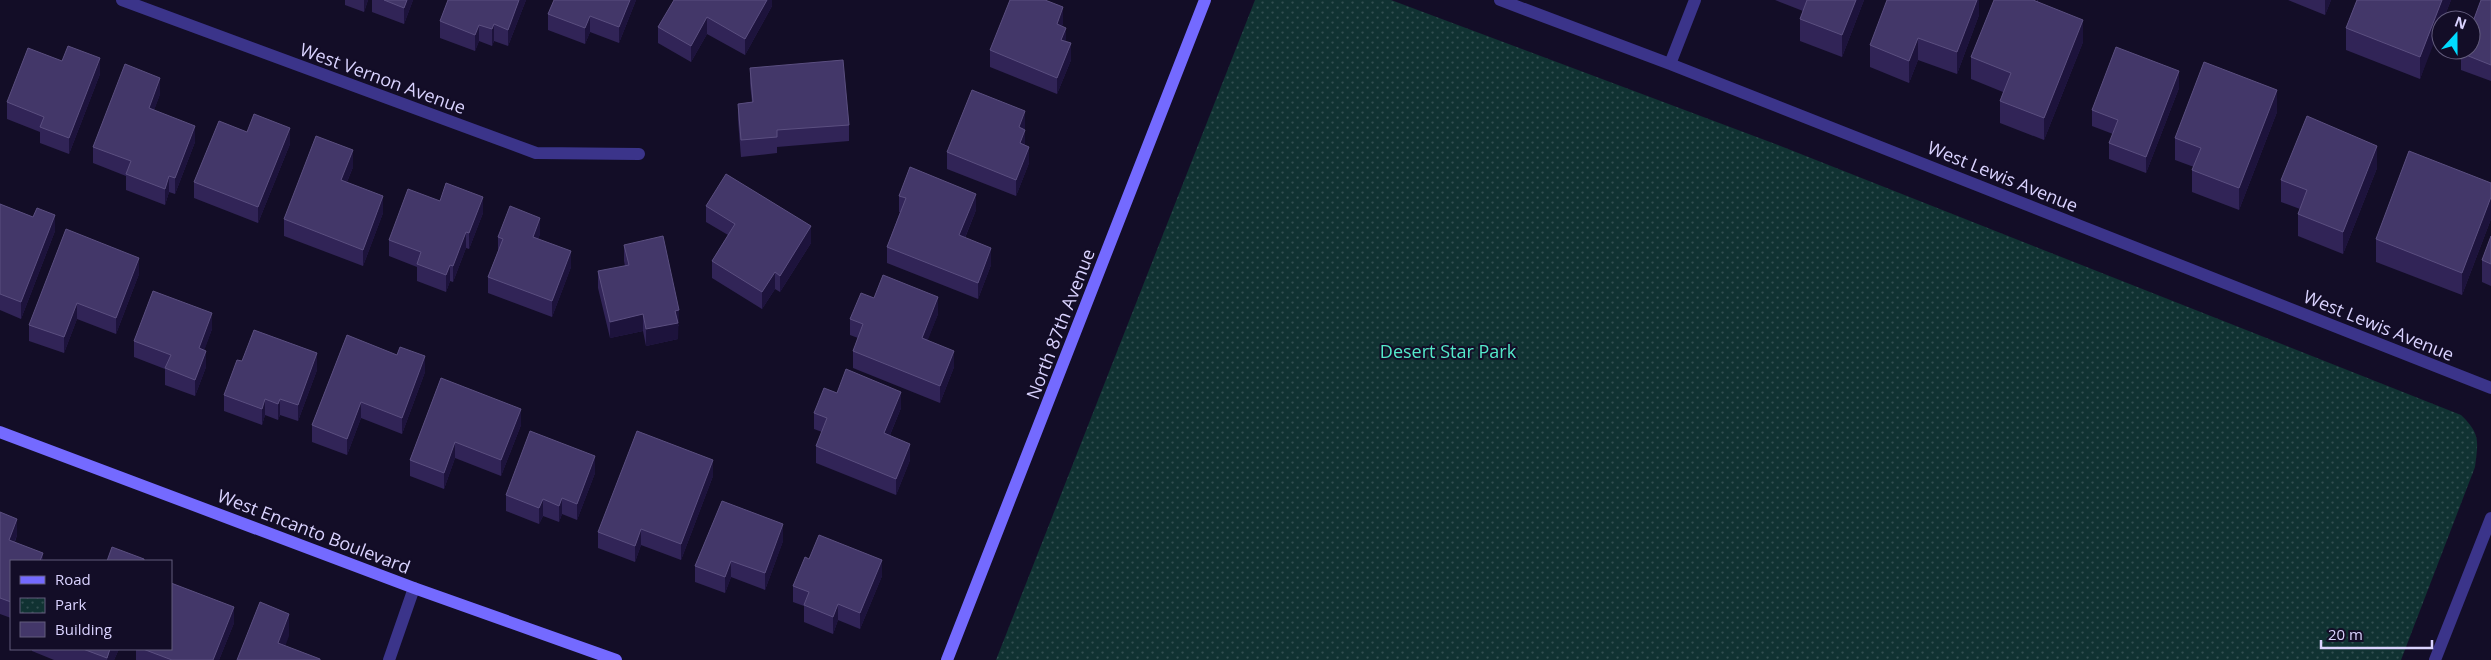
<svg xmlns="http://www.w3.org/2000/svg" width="2491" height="660" viewBox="0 0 2491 660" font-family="'Open Sans',sans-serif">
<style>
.park{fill:url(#park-dots)}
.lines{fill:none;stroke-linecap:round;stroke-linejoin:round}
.street{stroke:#3b348a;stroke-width:12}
.secondary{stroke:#746aff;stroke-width:12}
.wall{fill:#312457}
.shaded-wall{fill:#1d133c}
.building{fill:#433769;stroke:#5b4f80}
.labels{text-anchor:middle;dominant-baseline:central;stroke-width:4;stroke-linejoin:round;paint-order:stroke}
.street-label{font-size:18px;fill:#dad3ff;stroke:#130d27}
.park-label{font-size:18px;fill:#54eaca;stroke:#130d27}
</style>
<defs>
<pattern id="park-dots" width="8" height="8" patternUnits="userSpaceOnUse" patternTransform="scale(1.25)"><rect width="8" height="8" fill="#103232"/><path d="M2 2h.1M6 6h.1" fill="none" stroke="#324f51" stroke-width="1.8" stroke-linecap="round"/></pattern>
</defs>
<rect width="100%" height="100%" fill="#130d27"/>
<path class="park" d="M1255 0H1391L1778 145 2461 415C2481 434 2478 442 2475 467L2401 660H996Z"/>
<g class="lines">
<path class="street" d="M122 0 536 153 639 154
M1500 0 1670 64 2491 388
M1670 64 1695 0
M389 660 414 588
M2435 660 2491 518"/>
<path class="secondary" d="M0 432 414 588 616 660
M947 660 1205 0"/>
</g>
<path class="wall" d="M345 0H368L364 12 345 5Z
M372 0H413L404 24 372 12Z
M448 0H526L508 46 494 41 492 46 479 41 475 51 440 38V21Z
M554 0H636L619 43 590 32 585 44 548 30V14Z
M772 0V6L745 55 707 34 691 62 658 43V27Z
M1775 0H1864L1842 57 1800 41V19L1803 11Z
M1979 0V15L1957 74 1918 60 1909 83 1870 67V45Z
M2038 0V2L2083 42 2044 140 2000 123V101L2003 92 1971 79V57Z
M2288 0H2331L2325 15Z
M2357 0H2451L2443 20H2441L2420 79 2346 50V28Z
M2491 0V81L2461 70V53Z
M1063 23 1062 26 1071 60 1057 94 990 67V50Z
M62 61 100 74 69 154 40 143V132L7 119V102Z
M750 68 849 125V141L777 147V153L741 157 738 120V104L752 102 750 84Z
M2179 88 2146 173 2109 159V143L2113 134 2092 126V110Z
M160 94 154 110 195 142 175 194 169 192 165 205 126 190V176L93 163V147Z
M2277 112 2239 210 2192 192V170L2194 167 2175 160V138Z
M1025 128 1024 130 1025 145 1029 163 1016 196 947 169V152Z
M247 132 290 144 258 223 194 198V182Z
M353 167 347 182 383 213 363 266 284 236V219Z
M2377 168 2343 254 2298 236V214L2300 209 2281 202V180Z
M2491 183V219L2462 295 2376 262V239Z
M899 196 976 210 965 238 991 265 978 299 887 263V247L900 212H899Z
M440 201 483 213 469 249 466 248 453 282 450 281 446 292 417 281V267L389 256V240Z
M0 204 33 217 55 231 21 319 0 310Z
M706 206 811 243 780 292 775 289 762 309 712 278V261L728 235 706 222Z
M540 234 538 239 571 267 552 317 488 293V277L498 251V237Z
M2491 236V286L2482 282V260Z
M624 245 679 326H678V339L646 346 643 331 610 338 598 288V271L625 266 624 261Z
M139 274 116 334 77 319 64 353 29 341V325Z
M874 298 938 314 927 341 954 367 940 403 853 368V351L858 338 850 335V319Z
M212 329 204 350 206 367 195 396 165 385V369L134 357V341Z
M347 335 425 372 402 434 361 418 347 455 312 442V425Z
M242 361 317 370 298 421 280 415 278 420 265 415 262 425 224 411V395Z
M441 378 521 425 501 476 455 458 444 489 410 476V460Z
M837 393 901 408 890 435 910 460 896 495 816 463V446L822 432 814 429V413Z
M595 473 577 520 562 514 559 522 543 516 539 524 506 511V495Z
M713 476 681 560 641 545 635 562 598 548V532Z
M0 512 17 535 15 542 43 561H11V618L0 614Z
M783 541 765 590 731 577 725 593 695 582V566Z
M809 559 882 576 860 629 838 620 833 634 804 622V606L793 602V586Z
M234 623 219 660H136V649H171Z
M32 649H119L114 660H54L32 651Z"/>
<path class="shaded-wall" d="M364 0H368L364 12Z
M407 0H413L404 24V8Z
M519 0H526L508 46V30Z
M630 0H636L619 43V27Z
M767 0H772V6L745 55V39Z
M1856 0H1864L1842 57V35Z
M1977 0H1979V15L1957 74V52Z
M2325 0H2331L2325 15Z
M2442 0H2451L2443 20H2441V25L2420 79V57Z
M1063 7V23L1057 40V24Z
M590 16V32L585 44V28Z
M707 17V34L691 62V46Z
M2083 20V42L2044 140V118Z
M494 24V41L492 46V29Z
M479 25V41L475 51V35Z
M1066 28V44L1061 40Z
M1918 38V60L1909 83V61Z
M1071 43V60L1057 94V78Z
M100 58V74L69 154V138Z
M2179 71V88L2146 173V157Z
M160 78V94L149 124V108Z
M2277 90V112L2239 210V188Z
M1025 111V128L1019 144V127Z
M195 126V142L175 194V178Z
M290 128V144L258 223V207Z
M1025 130V146L1020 143Z
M2377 146V168L2343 254V232Z
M1029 147V163L1016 196V180Z
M353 150V167L341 196V180Z
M169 176V192L165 205V189Z
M976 194V210L959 252V235Z
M383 196V213L363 266V250Z
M483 197V213L469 249V233Z
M2491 197V219L2462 295V273Z
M55 215V231L21 319V302Z
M540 218V234L533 253V237Z
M811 226V243L780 292V276Z
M466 232V248L453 282V266Z
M991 248V265L978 299V283Z
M571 251V267L552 317V301Z
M139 258V274L116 334V318Z
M450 265V281L446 292V275Z
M775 272V289L762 309V292Z
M938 297V314L922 355V338Z
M77 303V319L64 353V337Z
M679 310 678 339 646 346V329L675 311Z
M212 313V329L199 365V348Z
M643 314V331L610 338V322Z
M206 351V367L195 396V380Z
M954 351V367L940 403V386Z
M317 353V370L298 421V405Z
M425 356V372L402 434V418Z
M901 392V408L884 449V433Z
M265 399V415L262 425V409Z
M280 399V415L278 420V404Z
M361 402V418L347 455V439Z
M521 409V425L501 476V460Z
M455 442V458L444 489V473Z
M910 444V460L896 495V479Z
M595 456V473L577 520V504Z
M713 460V476L681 560V544Z
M562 498V514L559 522V506Z
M543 499V516L539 524V508Z
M17 519V535L9 556V540Z
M783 524V541L765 590V573Z
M641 529V545L635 562V546Z
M43 553V561H40Z
M882 560V576L860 629V613Z
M731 561V577L725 593V577Z
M838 604V620L833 634V617Z
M234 607V623L219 660H213Z
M289 614V636L280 660 278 643Z
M110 649H119L114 660H107Z"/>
<path class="building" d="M384 0H407L404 8Z
M448 0H519L508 30 494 24 492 29 479 25 475 35 440 21Z
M554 0H630L619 27 590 16 585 28 548 14Z
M674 0H767L745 39 707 17 691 46 658 27Z
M1010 0H1045L1063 7 1057 24 1066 28 1061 40 1071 43 1057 78 990 50Z
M1807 0H1856L1842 35 1800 19Z
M1887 0H1977L1957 52 1918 38 1909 61 1870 45Z
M1994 0H2033L2083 20 2044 118 2000 101 2011 73 1971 57Z
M2357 0H2442L2420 57 2346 28Z
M2481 0H2491V65L2461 53 2462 50H2471V27Z
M68 46 100 58 69 138 40 127 44 117 7 102 28 48 62 61Z
M2116 47 2179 71 2146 157 2109 143 2118 120 2092 110Z
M843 60 849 125 777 130V137L741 140 738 104 753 102 750 68Z
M2204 62 2277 90 2239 188 2192 170 2201 148 2175 138Z
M125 64 160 78 149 108 195 126 175 178 169 176 165 189 126 174 131 161 93 147Z
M972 90 1025 111 1019 127 1025 130 1020 143 1029 147 1016 180 947 152Z
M254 114 290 128 258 207 194 182 219 121 247 132Z
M2307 116 2377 146 2343 232 2298 214 2307 190 2281 180Z
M316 136 353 150 341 180 383 196 363 250 284 219Z
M2409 151 2491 183V197L2462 273 2376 239Z
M910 167 976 194 959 235 991 248 978 283 887 247 906 198 899 196Z
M726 174 811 226 780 276 775 272 762 292 712 261 735 224 706 206Z
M446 183 483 197 469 233 466 232 453 266 450 265 446 275 417 264 421 252 389 240 408 189 440 201Z
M0 204 33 217 37 208 55 215 21 302 0 294Z
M510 206 540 218 533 237 571 251 552 301 488 277 503 239 498 237Z
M66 229 139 258 116 318 77 303 64 337 29 325Z
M663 236 679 310 675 311 678 323 646 329 643 314 610 322 598 271 629 265 624 245Z
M2491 236V264L2482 260Z
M883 275 938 297 922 338 954 351 940 386 853 351 863 324 850 319 861 293 874 298Z
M153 291 212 313 199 348 206 351 195 380 165 368 171 355 134 341Z
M254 330 317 353 298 405 280 399 278 404 265 399 262 409 224 395 237 360 242 361Z
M347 335 397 355 400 347 425 356 402 418 361 402 347 439 312 425Z
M846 369 901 392 884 433 910 444 896 479 816 446 827 418 814 413 824 388 837 393Z
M441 378 521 409 501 460 455 442 444 473 410 460Z
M530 431 595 456 577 504 562 498 559 506 543 499 539 508 506 495Z
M637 431 713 460 681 544 641 529 635 546 598 532Z
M722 501 783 524 765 573 731 561 725 577 695 566Z
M0 512 17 519 9 540 43 553 40 561H11V602L0 598Z
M819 535 882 560 860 613 838 604 833 617 804 605 809 592 793 586 805 557 809 559Z
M112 547 144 559V561H107Z
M171 583 234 607 213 660H172L143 649H171Z
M260 602 289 614 278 643 320 659V660H237Z
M83 649H110L107 658Z"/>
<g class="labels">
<g class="street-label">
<text transform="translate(383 78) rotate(20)">West Vernon Avenue</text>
<text transform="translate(2003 176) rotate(22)">West Lewis Avenue</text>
<text transform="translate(1060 324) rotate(-69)">North 87th Avenue</text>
<text transform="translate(2379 325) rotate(22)">West Lewis Avenue</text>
<text transform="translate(314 531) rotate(21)">West Encanto Boulevard</text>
</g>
<g class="park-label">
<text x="1448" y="351">Desert Star Park</text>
</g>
</g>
<rect x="10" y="560" width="162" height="90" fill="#130d27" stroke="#635c7d"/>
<rect x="20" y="576" width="25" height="8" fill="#746aff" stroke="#635c7d"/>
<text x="55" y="585" font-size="15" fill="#dad3ff">Road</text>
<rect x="20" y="598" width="25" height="15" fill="url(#park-dots)" stroke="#635c7d"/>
<text x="55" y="610" font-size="15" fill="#dad3ff">Park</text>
<rect x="20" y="622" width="25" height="15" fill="#433769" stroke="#635c7d"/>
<text x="55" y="635" font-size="15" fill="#dad3ff">Building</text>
<g transform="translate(2456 35) rotate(21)"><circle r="24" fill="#130d27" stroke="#635c7d"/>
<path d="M0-4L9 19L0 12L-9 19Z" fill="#00dbfe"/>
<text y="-8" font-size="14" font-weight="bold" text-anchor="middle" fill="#dad3ff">N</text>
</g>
<path d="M2321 640v8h111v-8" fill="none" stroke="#dad3ff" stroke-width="2.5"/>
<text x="2328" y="640" font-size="15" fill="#dad3ff" stroke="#130d27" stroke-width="4" paint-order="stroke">20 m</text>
</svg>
